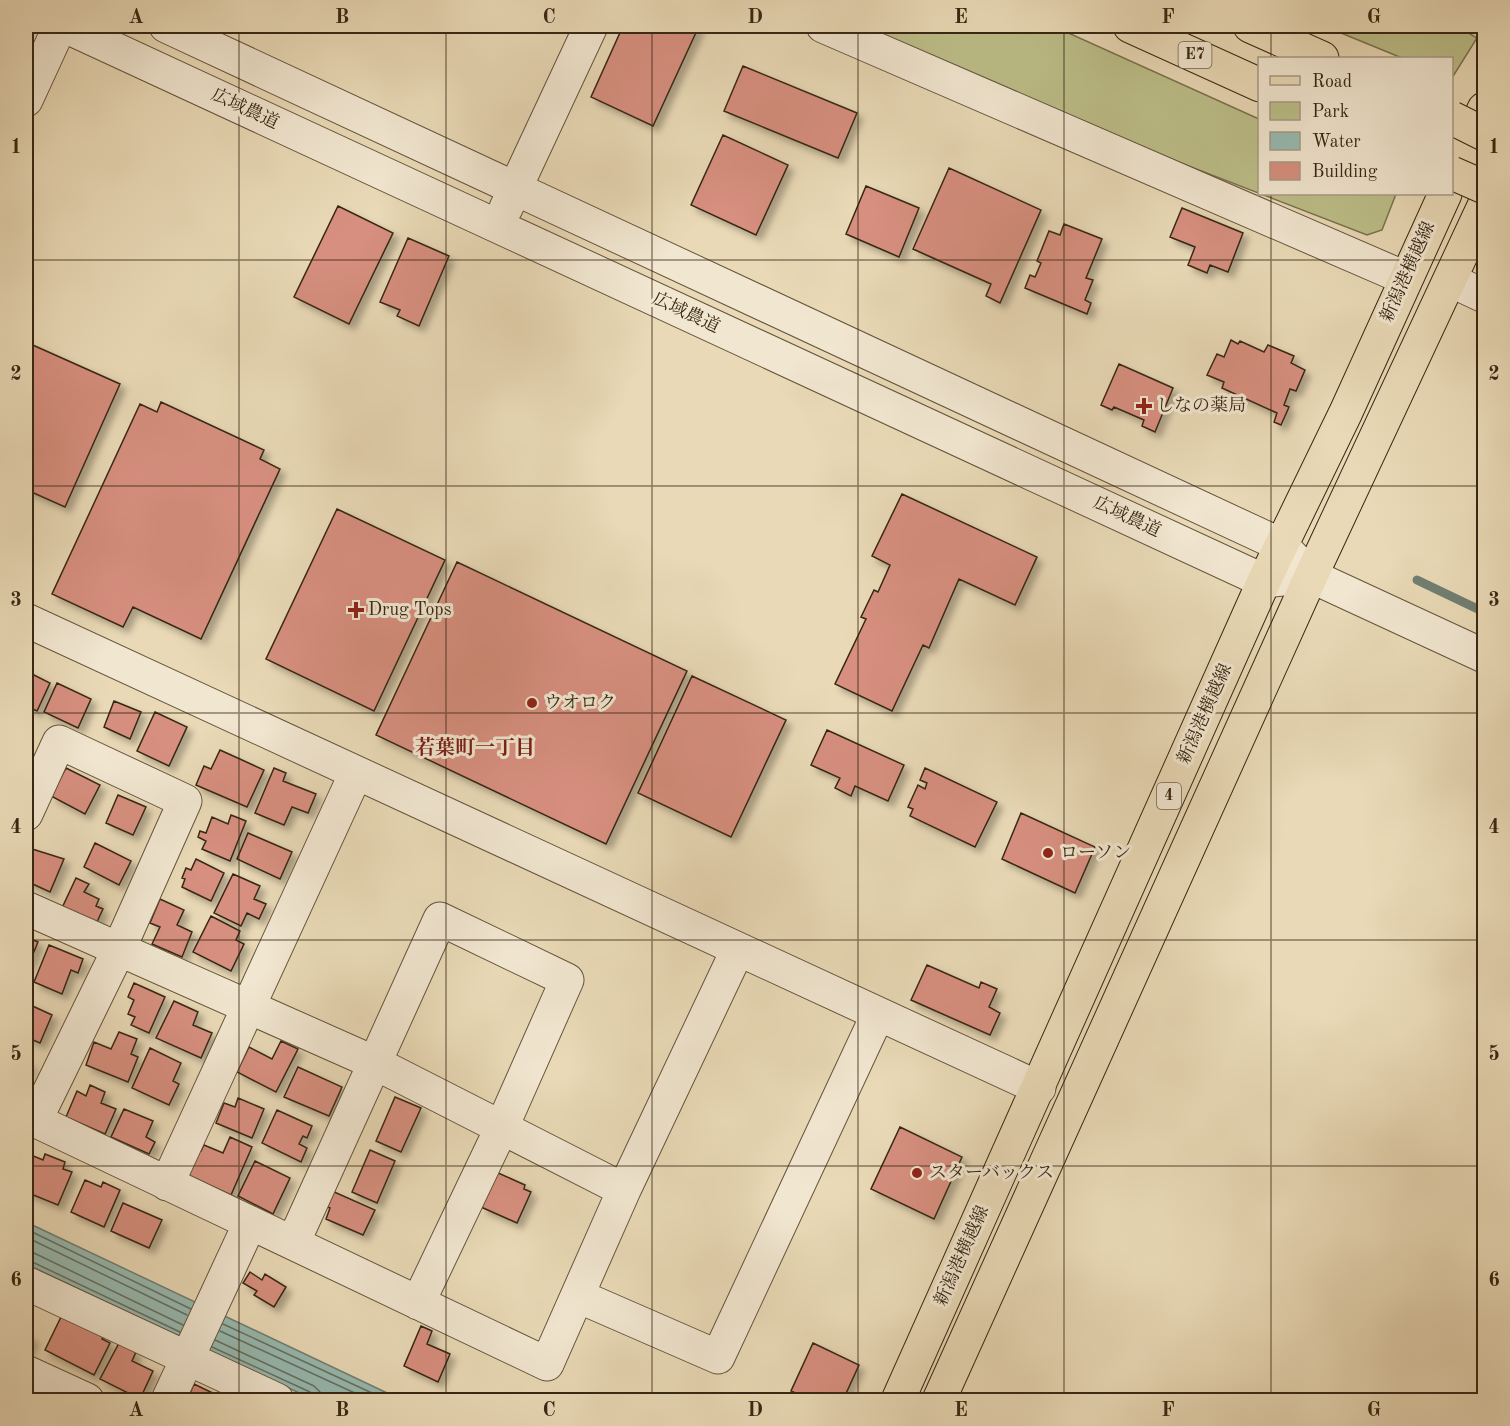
<svg xmlns="http://www.w3.org/2000/svg" width="1510" height="1426" viewBox="0 0 1510 1426" font-family="'Old Standard TT','Noto Serif JP',serif">
<style>
.green{fill:#bcbe89;stroke:#7a724e;stroke-width:1.5}
.water{fill:#97bab1;stroke:#717f72;stroke-width:1.5}
.lines{fill:none;stroke-linecap:round;stroke-linejoin:round}
.shore{stroke:#677062;stroke-width:1.5}
.stream{stroke:#717f72;stroke-width:9}
.building{fill:#d78f7f;stroke:#372713;stroke-width:1.5;filter:url(#shadow)}
.minor-casing{stroke:#64543c;stroke-width:35}
.major-casing{stroke:#372713;stroke-width:35}
.highway-casing{stroke:#372713;stroke-width:35}
.minor{stroke:#f1e6d0;stroke-width:33}
.major{stroke:#e9d9b6;stroke-width:33}
.highway{stroke:#e9d9b6;stroke-width:33}
.highway-bridge-casing{stroke:#372713;stroke-width:35;stroke-linecap:butt}
.highway-bridge{stroke:#e9d9b6;stroke-width:33}
.grid{fill:none;stroke:#372713;stroke-width:1.5;stroke-opacity:0.55}
.poi-dot{fill:#8f2418;stroke:#f1e6d0;stroke-width:2}
.labels{text-anchor:middle;dominant-baseline:central;stroke-width:6;stroke-linejoin:round;paint-order:stroke}
.shield{fill:#f1e6d0;stroke:#6f604c;stroke-width:1.5}
.shield-label{font-size:16px;font-weight:bold;fill:#372713}
.street-label{font-size:18px;fill:#372713;stroke:#f1e6d0}
.poi-label{font-size:18px;fill:#372713;stroke:#f1e6d0;text-anchor:start}
.neighbourhood-label{font-size:20px;font-weight:bold;fill:#7a1f14;stroke:#f1e6d0}
.neatline{fill:none;stroke:#372713;stroke-width:2}
.grid-label{font-size:20px;text-anchor:middle;font-weight:bold;fill:#372713}
</style>
<defs>
<filter id="shadow"><feDropShadow dx="5.5" dy="5.5" stdDeviation="3" flood-color="#0004"/></filter>
</defs>
<rect width="100%" height="100%" fill="#e9d9b6"/>
<filter id="stains"><feTurbulence type="fractalNoise" baseFrequency=".00333" numOctaves="4"/><feColorMatrix values="0 0 0 0 .2 0 0 0 0 .09 0 0 0 0 .02 0 0 0 .5 -.17"/></filter>
<radialGradient id="worn" r=".72"><stop offset=".6" stop-color="#630" stop-opacity="0"/><stop offset="1" stop-color="#630" stop-opacity=".3"/></radialGradient>
<path class="green" d="M852 26H1053L1259 119 1260 194H1396L1382 230 1367 235 1023 102Z
M1324 26H1457L1477 38 1452 78V58H1402Z"/>
<path class="water" d="M26 1222 402 1400H314L26 1264Z"/>
<g class="lines">
<path class="shore" d="M26 1229 191 1309
M26 1237 187 1315
M26 1251 34 1253 183 1325
M26 1259 180 1332
M223 1324 387 1400
M220 1331 370 1400
M215 1340 314 1386 320 1392 322 1400
M212 1347 310 1392 314 1400"/>
<path class="stream" d="M1417 580 1484 612"/>
</g>
<path class="building" d="M623 26H699L653 126 591 97Z
M743 66 857 113 838 158 724 111Z
M723 135 788 165 756 235 691 205Z
M949 168 1041 210 1000 303 986 296 991 284 913 249Z
M866 186 919 208 899 257 846 234Z
M338 206 393 233 349 324 294 297Z
M1182 208 1243 233 1228 272 1210 265 1207 273 1188 265 1195 247 1170 237Z
M1064 224 1102 239 1086 278 1093 280 1085 300 1091 303 1087 314 1025 288 1030 275 1035 277 1041 263 1037 261 1049 231 1060 235Z
M408 238 449 256 419 326 397 316 400 310 380 302Z
M1231 340 1238 344 1240 341 1264 352 1268 345 1294 356 1291 363 1305 370 1296 391 1290 389 1284 405 1289 407 1281 425 1274 422 1277 413 1222 388 1224 382 1207 375 1217 354 1224 357Z
M26 342 120 384 65 507 27 490 26 492Z
M1119 364 1173 388 1155 432 1142 426 1144 420 1114 407 1112 410 1101 405Z
M161 402 264 450 260 459 280 469 201 639 133 607 123 627 52 594 140 404 157 412Z
M902 494 1037 557 1015 605 959 579 929 648 923 645 892 711 835 684 866 619 861 617 874 590 878 592 890 565 872 556Z
M337 509 445 560 374 711 266 659Z
M457 562 687 671 606 844 376 735Z
M26 671 50 683 37 711 26 706Z
M692 676 786 720 731 837 638 793Z
M57 683 91 699 78 728 44 712Z
M114 701 141 712 130 739 104 727Z
M155 712 187 727 169 766 137 751Z
M827 730 904 765 888 801 855 786 851 796 835 788 840 778 811 765Z
M220 750 264 770 247 807 196 785 204 766 211 769Z
M66 768 100 785 85 814 51 796Z
M274 768 286 773 283 781 316 794 308 813 292 807 284 825 255 813Z
M925 768 997 802 975 847 910 816 913 809 908 807 918 785 925 789 927 783 920 780Z
M118 795 146 807 133 835 106 823Z
M1021 813 1095 847 1075 893 1002 859Z
M231 815 246 821 230 861 202 849 206 841 198 837 200 831 206 833 212 817 228 824Z
M248 833 292 852 280 879 237 859Z
M95 843 131 861 119 885 84 867Z
M29 848 64 859 50 892 26 881V855Z
M196 859 224 873 211 901 182 887 185 879 182 878 186 868 191 870Z
M233 874 260 886 254 899 266 904 259 919 247 913 241 926 214 913Z
M76 878 89 884 84 892 99 899 96 906 103 909 96 924 62 908Z
M160 899 184 910 177 925 192 932 182 957 152 944 160 927 150 923Z
M211 916 240 931 236 940 244 944 231 971 193 952Z
M26 937 38 942 26 971Z
M49 945 83 959 78 973 71 970 62 994 34 982Z
M927 965 979 988 981 982 997 989 989 1007 1000 1013 990 1035 911 1000Z
M134 983 165 997 149 1033 131 1025 135 1017 128 1014 134 1000 128 997Z
M174 1001 198 1012 193 1025 212 1033 201 1058 156 1038Z
M26 1003 52 1015 40 1043 26 1037Z
M119 1032 137 1039 131 1054 138 1057 128 1082 86 1065 94 1042 111 1049Z
M281 1041 298 1049 276 1092 237 1072 249 1047 272 1059Z
M150 1048 181 1063 173 1081 179 1084 169 1105 132 1088Z
M26 1062 31 1065 26 1077Z
M298 1067 342 1087 329 1116 284 1097Z
M90 1085 105 1092 101 1103 116 1109 105 1134 66 1117 77 1091 86 1096Z
M395 1097 421 1108 401 1152 376 1141Z
M238 1098 264 1109 252 1138 216 1123 224 1103 235 1107Z
M124 1109 153 1121 146 1137 155 1142 149 1154 111 1137Z
M277 1110 312 1126 307 1138 303 1136 299 1144 307 1148 301 1162 262 1143Z
M900 1127 962 1157 934 1219 871 1189Z
M230 1137 252 1147 231 1195 188 1176 196 1149 201 1151 204 1145 223 1153Z
M370 1150 395 1161 377 1203 352 1192Z
M45 1154 65 1162 63 1169 72 1172 58 1205 26 1192V1168L31 1155 43 1160Z
M255 1161 290 1178 273 1214 238 1196Z
M496 1172 525 1185 524 1189 531 1192 517 1223 481 1207Z
M85 1180 101 1187 103 1182 120 1190 104 1227 71 1212Z
M332 1191 375 1210 363 1235 326 1219 330 1208 325 1206Z
M123 1203 162 1220 149 1248 111 1231Z
M250 1272 262 1280 265 1274 286 1287 274 1307 254 1295 257 1291 243 1283Z
M62 1315 107 1331 102 1339 110 1343 94 1375 45 1350Z
M421 1326 432 1331 427 1344 450 1354 438 1382 404 1366Z
M26 1334 33 1339 26 1353Z
M119 1343 136 1352 132 1361 153 1371 140 1399 100 1379Z
M813 1343 859 1365 843 1400H811L791 1391Z
M194 1384 221 1397 219 1400H187Z"/>
<g class="lines">
<g class="minor-casing">
<path id="minor" d="M65 26 1264 581 1292 578
M166 26 1281 545 1311 576 1484 656
M823 26 1405 278
M26 100 60 26
M506 208 591 26
M1450 280 1484 296
M26 620 1039 1088
M26 814 59 742 185 801 119 949 35 1121
M26 908 375 1063 624 1190
M26 1116 547 1364 624 1190 738 949
M167 1184 356 773
M293 1243 440 919 567 980 501 1129 418 1303
M26 1283 277 1400
M578 1296 718 1357 878 1014
M26 1372 87 1400
M168 1400 250 1223"/>
</g>
<g class="major-casing">
<path id="major" d="M1452 179 1484 109
M898 1400 1264 581 1346 412 1445 194
M939 1400 1311 576 1484 206"/>
</g>
<g class="highway-casing">
<path id="highway" d="M1130 26 1260 85
M1250 26 1322 58"/>
</g>
<use href="#minor" class="minor"/>
<use href="#major" class="major"/>
<use href="#highway" class="highway"/>
<g class="highway-bridge-casing">
<path id="highway-bridge" d="M1452 118 1484 134
M1452 173 1484 187"/>
</g>
<use href="#highway-bridge" class="highway-bridge"/>
</g>
<path class="grid" d="M239 26V1400M446 26V1400M652 26V1400M858 26V1400M1064 26V1400M1271 26V58M1271 194V1400M26 260H1484M26 486H1484M26 713H1484M26 940H1484M26 1166H1484"/>
<g class="poi-dot">
<path d="M1141 397h6v6h6v6h-6v6h-6v-6h-6v-6h6z"/>
<path d="M353 601h6v6h6v6h-6v6h-6v-6h-6v-6h6z"/>
<circle cx="532" cy="703" r="6"/>
<circle cx="1048" cy="853" r="6"/>
<circle cx="917" cy="1173" r="6"/>
</g>
<g class="labels">
<g class="shield">
<rect x="1178.5" y="42" width="33" height="26" rx="4.5"/>
<rect x="1157" y="783" width="24" height="26" rx="4.5"/>
</g>
<g class="shield-label">
<text x="1195" y="55">E7</text>
<text x="1169" y="796">4</text>
</g>
<g class="street-label">
<text transform="translate(245 109) rotate(25)">広域農道</text>
<text transform="translate(1408 272) rotate(-66)">新潟港横越線</text>
<text transform="translate(686 313) rotate(25)">広域農道</text>
<text transform="translate(1127 517) rotate(25)">広域農道</text>
<text transform="translate(1205 714) rotate(-66)">新潟港横越線</text>
<text transform="translate(962 1256) rotate(-66)">新潟港横越線</text>
</g>
<g class="poi-label">
<text x="1156" y="406">しなの薬局</text>
<text x="368" y="610">Drug Tops</text>
<text x="544" y="703">ウオロク</text>
<text x="1060" y="853">ローソン</text>
<text x="929" y="1173">スターバックス</text>
</g>
<g class="neighbourhood-label">
<text x="475" y="749">若葉町一丁目</text>
</g>
</g>
<rect width="1510" height="1426" fill="none" stroke="#e9d9b6" stroke-width="66"/>
<rect x="1258" y="57" width="195" height="138" fill="#f1e6d0" stroke="#a79a84" stroke-width="1.5"/>
<rect x="1270" y="76" width="30" height="9" fill="#e9d9b6" stroke="#a79a84" stroke-width="1.5"/>
<text x="1312" y="87" font-size="18" fill="#372713">Road</text>
<rect x="1270" y="102" width="30" height="18" fill="#bcbe89" stroke="#a79a84" stroke-width="1.5"/>
<text x="1312" y="117" font-size="18" fill="#372713">Park</text>
<rect x="1270" y="132" width="30" height="18" fill="#97bab1" stroke="#a79a84" stroke-width="1.5"/>
<text x="1312" y="147" font-size="18" fill="#372713">Water</text>
<rect x="1270" y="162" width="30" height="18" fill="#d78f7f" stroke="#a79a84" stroke-width="1.5"/>
<text x="1312" y="177" font-size="18" fill="#372713">Building</text>
<rect x="33" y="33" width="1444" height="1360" class="neatline"/>
<g class="grid-label">
<text x="136" y="23">A</text>
<text x="342" y="23">B</text>
<text x="549" y="23">C</text>
<text x="755" y="23">D</text>
<text x="961" y="23">E</text>
<text x="1168" y="23">F</text>
<text x="1374" y="23">G</text>
<text x="16" y="153">1</text>
<text x="1494" y="153">1</text>
<text x="16" y="380">2</text>
<text x="1494" y="380">2</text>
<text x="16" y="606">3</text>
<text x="1494" y="606">3</text>
<text x="16" y="833">4</text>
<text x="1494" y="833">4</text>
<text x="16" y="1060">5</text>
<text x="1494" y="1060">5</text>
<text x="16" y="1286">6</text>
<text x="1494" y="1286">6</text>
<text x="136" y="1416">A</text>
<text x="342" y="1416">B</text>
<text x="549" y="1416">C</text>
<text x="755" y="1416">D</text>
<text x="961" y="1416">E</text>
<text x="1168" y="1416">F</text>
<text x="1374" y="1416">G</text>
</g>
<rect width="100%" height="100%" filter="url(#stains)"/>
<rect width="100%" height="100%" fill="url(#worn)"/>
</svg>
